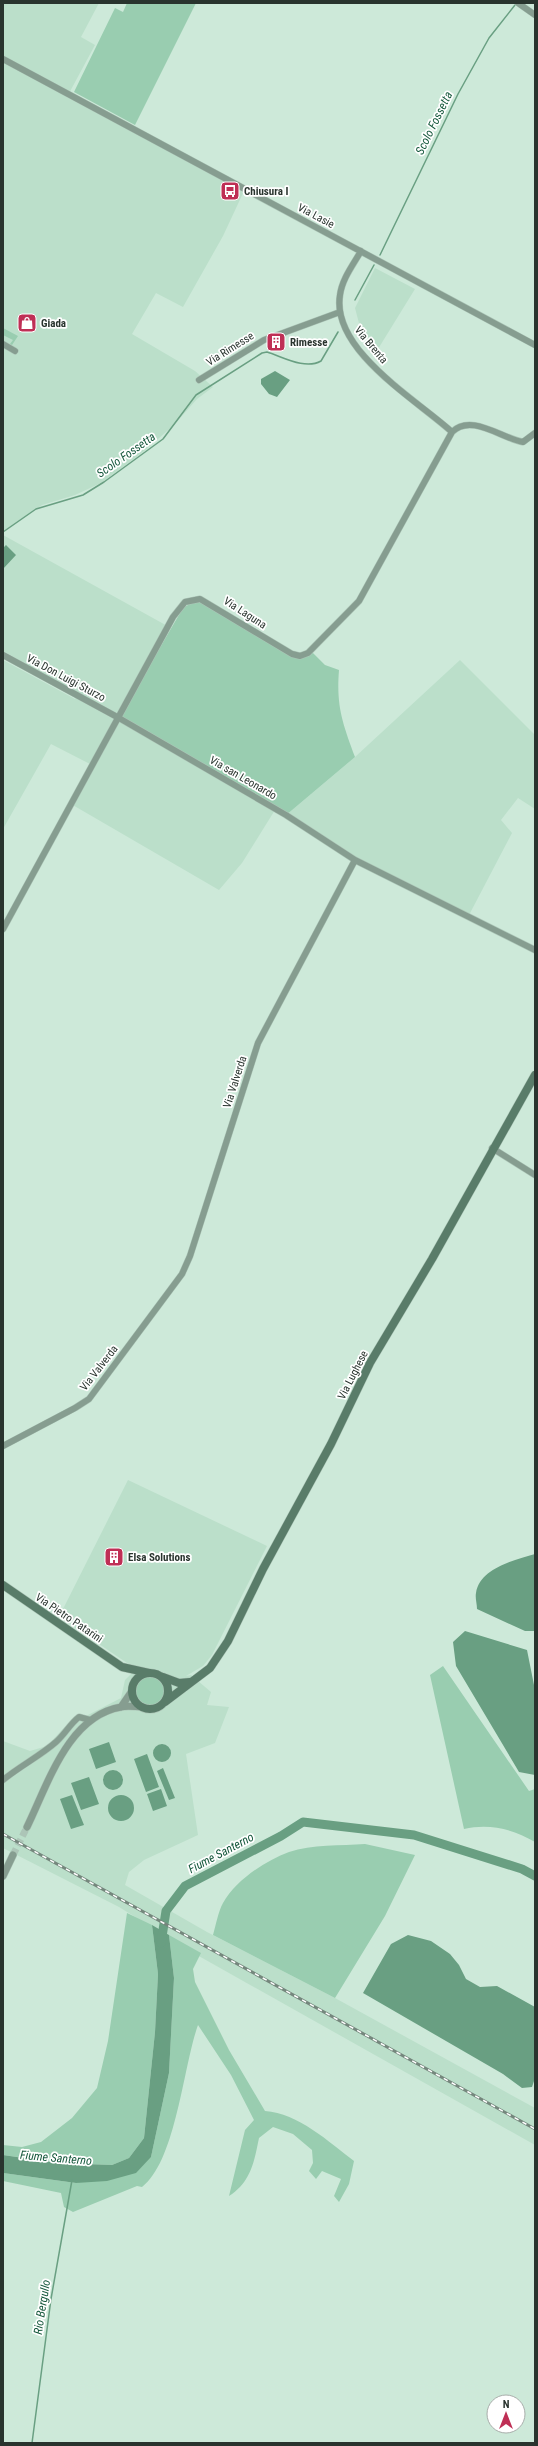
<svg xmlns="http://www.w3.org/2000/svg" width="538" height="2446" viewBox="0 0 538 2446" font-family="'Roboto Condensed',sans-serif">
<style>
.built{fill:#bbdfca}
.green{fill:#99cdb0}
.water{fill:#699f82}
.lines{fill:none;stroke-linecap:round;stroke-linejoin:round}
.stream{stroke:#699f82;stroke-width:1.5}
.river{stroke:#699f82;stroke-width:9}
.tertiary-tunnel{stroke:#acc5b7;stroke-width:7;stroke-dasharray:7 3.5;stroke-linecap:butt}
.minor-casing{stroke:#acc5b7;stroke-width:7}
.tertiary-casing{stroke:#acc5b7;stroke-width:8}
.secondary-casing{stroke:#acc5b7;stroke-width:9}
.minor{stroke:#869d90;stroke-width:6}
.tertiary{stroke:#869d90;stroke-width:7}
.secondary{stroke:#597c69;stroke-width:8}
.rail-casing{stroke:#75877d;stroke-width:3}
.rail{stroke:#fff;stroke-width:1.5;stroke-dasharray:4.5;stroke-linecap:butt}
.labels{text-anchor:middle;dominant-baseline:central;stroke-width:3.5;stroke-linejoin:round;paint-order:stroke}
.poi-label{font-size:11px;font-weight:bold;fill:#29342e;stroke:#fff;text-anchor:start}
.street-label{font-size:11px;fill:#29342e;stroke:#fff}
.water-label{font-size:12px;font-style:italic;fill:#14573b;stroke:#fff}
</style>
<rect width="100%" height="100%" fill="#cde9d9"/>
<path class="built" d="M3 3H99L81 37 95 45 67 97 244 191 223 236 183 307 156 293 132 334 195 371 213 387 197 399 174 425 143 452 101 483 75 495 42 505 3 533Z
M375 268 415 289 378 349 360 327 355 308Z
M3 535 171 628 120 716 275 810 242 863 219 890 71 804 90 764 51 744 3 829V660L75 699 78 694 3 651Z
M460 660 535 735V809L518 798 501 820 512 833 468 917 403 887 285 816 355 757Z
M128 1480 267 1546 212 1655 203 1666 186 1676 191 1675 211 1692 207 1705 229 1707 215 1743 186 1754 198 1835 144 1860 129 1872 125 1885 207 1932 335 1998 535 2108V2145L197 1955 119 1907 3 1848V1741L30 1751 47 1746 75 1716H86L121 1698 125 1680 138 1667 127 1663 59 1617Z"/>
<path class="green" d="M127 3H196L135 125 74 92 115 8 123 12Z
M3 328 18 336 12 345 10 344 13 340 3 335Z
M193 602 209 604 291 656 311 651 325 665 339 670C336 707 343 724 355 757L285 816 120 716 183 608Z
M443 1666 529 1791 535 1789V1842C513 1829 489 1823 464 1829L430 1675Z
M136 1691a15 15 0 1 1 30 0a15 15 0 1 1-30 0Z
M365 1844 415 1855 385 1916 335 1998 213 1935C216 1925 218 1912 223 1903 236 1880 265 1861 289 1852 312 1844 341 1846 365 1844Z
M127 1913 152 1925 158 1974 155 2032 144 2138 129 2158 112 2165 59 2163 3 2155V2145L22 2147 41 2142 72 2118 97 2088 108 2041Z
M169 1935 201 1953 193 1969 195 1982 229 2050 265 2111C298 2113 329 2142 354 2161L349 2184 339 2202 334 2196 341 2179 322 2171 316 2179 309 2171 313 2163 312 2150 293 2134 273 2127 259 2138C254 2162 251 2182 229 2196L245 2130 254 2120 231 2075 198 2025C183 2067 176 2161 142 2187L137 2186 73 2212 64 2207 61 2193 3 2181V2173L76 2183 151 2157 169 2073 174 1978Z"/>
<path class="water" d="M275 371 290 380 277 397 269 394 261 384V379Z
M6 545 16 555 3 569V548Z
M535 1554V1631H525L477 1609C477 1604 475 1598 476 1593 480 1568 515 1560 535 1554Z
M465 1631 527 1650 535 1690V1775L519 1772 456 1666 453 1642Z
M109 1742 116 1762 96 1769 89 1749Z
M153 1753a9 9 0 1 1 18 0a9 9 0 1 1-18 0Z
M147 1754 159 1787 146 1792 134 1759Z
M163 1768 175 1798 169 1800 157 1771Z
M103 1780a10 10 0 1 1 20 0a10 10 0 1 1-20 0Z
M89 1777 99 1804 81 1810 71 1783Z
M161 1789 167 1806 153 1811 147 1794Z
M108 1808a13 13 0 1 1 26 0a13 13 0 1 1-26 0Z
M72 1795 84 1825 71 1829 60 1799Z
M152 1925 169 1935 174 1978 169 2073 151 2157 136 2173 107 2181 76 2183 3 2173V2155L58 2163 112 2165 129 2158 144 2138 155 2032 158 1974Z
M408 1935 431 1941 450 1954 459 1965 466 1979 480 1987 497 1986 535 2007V2078L532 2087 522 2088 503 2074 363 1993 391 1944Z"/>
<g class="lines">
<path class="stream" d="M380 255 458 94 489 38 515 5
M355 300 374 265
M3 532 36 509 83 495 104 482 163 439 196 395 262 353 267 352C283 357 305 370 321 361L338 332
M32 2443 51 2299 72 2180"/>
<path class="river" d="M161 1943 166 1911 185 1886 281 1836 303 1822 414 1835 522 1869 535 1876"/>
<path class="tertiary-tunnel" d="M13 1855 27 1827"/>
<g class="minor-casing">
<path id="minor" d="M518 3 535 15
M3 59 535 345
M361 251C353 265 342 279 340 295 331 350 417 400 452 432
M3 344 15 351
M199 380 264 340 340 312
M3 655 119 718 286 815 355 860 535 950
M3 929 173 617 185 602 200 599 292 654 300 656 308 653 359 601 452 432C471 413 501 438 523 442L535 433
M492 1148 535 1175
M3 1446 75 1408 89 1399 182 1274 190 1256 258 1043 355 860
M3 1780C20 1766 40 1756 56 1742 65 1734 70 1724 79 1717L90 1720"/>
</g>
<g class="tertiary-casing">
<path id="tertiary" d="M121 1707 132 1691
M27 1827C48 1784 68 1716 121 1707 128 1705 136 1707 143 1707
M3 1876 13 1855"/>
</g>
<g class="secondary-casing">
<path id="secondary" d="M3 1585 122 1667 149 1673
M132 1691a18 18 0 1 1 36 0a18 18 0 1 1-36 0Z
M163 1677 179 1683 190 1682
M165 1702 210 1668 228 1641 263 1569 331 1444 370 1363 432 1259 535 1075"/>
</g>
<use href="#minor" class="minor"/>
<use href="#tertiary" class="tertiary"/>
<use href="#secondary" class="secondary"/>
<g class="rail-casing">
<path id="rail" d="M3 1834 535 2129"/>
</g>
<use href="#rail" class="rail"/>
</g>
<defs>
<g id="bus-square" transform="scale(1)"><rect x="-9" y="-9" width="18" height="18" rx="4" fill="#bf2f55" stroke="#fff"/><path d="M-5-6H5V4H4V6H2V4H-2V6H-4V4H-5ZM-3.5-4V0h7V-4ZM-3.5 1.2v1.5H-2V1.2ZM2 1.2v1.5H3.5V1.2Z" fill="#fff"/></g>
<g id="shop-square" transform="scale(1)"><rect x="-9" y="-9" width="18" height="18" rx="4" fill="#bf2f55" stroke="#fff"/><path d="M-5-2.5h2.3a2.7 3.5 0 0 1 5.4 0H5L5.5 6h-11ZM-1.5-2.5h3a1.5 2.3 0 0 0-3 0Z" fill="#fff"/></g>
<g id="building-square" transform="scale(1)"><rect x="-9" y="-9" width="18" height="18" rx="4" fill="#bf2f55" stroke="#fff"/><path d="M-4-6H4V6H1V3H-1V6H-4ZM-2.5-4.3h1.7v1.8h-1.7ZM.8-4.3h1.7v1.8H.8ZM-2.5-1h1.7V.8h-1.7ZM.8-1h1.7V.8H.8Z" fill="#fff"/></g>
</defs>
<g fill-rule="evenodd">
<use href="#bus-square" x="230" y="191"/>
<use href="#shop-square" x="27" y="323"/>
<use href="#building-square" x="276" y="342"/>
<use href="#building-square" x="114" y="1557"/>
</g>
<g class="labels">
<g class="poi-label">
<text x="244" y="191">Chiusura I</text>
<text x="41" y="323">Giada</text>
<text x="290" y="342">Rimesse</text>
<text x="128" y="1557">Elsa Solutions</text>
</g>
<g class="street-label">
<text transform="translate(316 216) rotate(28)">Via Lasie</text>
<text transform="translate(371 345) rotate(50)">Via Brenta</text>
<text transform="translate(230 349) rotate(-32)">Via Rimesse</text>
<text transform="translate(245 613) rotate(33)">Via Laguna</text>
<text transform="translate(66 678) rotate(28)">Via Don Luigi Sturzo</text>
<text transform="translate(243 778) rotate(30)">Via san Leonardo</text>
<text transform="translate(235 1082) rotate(-72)">Via Valverda</text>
<text transform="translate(99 1368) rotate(-52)">Via Valverda</text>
<text transform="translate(353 1375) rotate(-63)">Via Lughese</text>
<text transform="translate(69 1618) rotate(34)">Via Pietro Patarini</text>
</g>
<g class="water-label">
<text transform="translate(434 123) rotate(-64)">Scolo Fossetta</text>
<text transform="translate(126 455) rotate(-35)">Scolo Fossetta</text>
<text transform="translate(221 1853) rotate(-28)">Fiume Santerno</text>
<text transform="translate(56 2158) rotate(5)">Fiume Santerno</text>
<text transform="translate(42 2307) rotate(-81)">Rio Bergullo</text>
</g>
</g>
<rect width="538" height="2446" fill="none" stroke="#29342e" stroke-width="8"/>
<g transform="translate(506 2414)"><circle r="19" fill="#ffffff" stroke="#a9aeab"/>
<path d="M0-3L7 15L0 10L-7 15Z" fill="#bf2f55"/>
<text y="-6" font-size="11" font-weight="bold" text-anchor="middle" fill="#29342e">N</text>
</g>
</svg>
